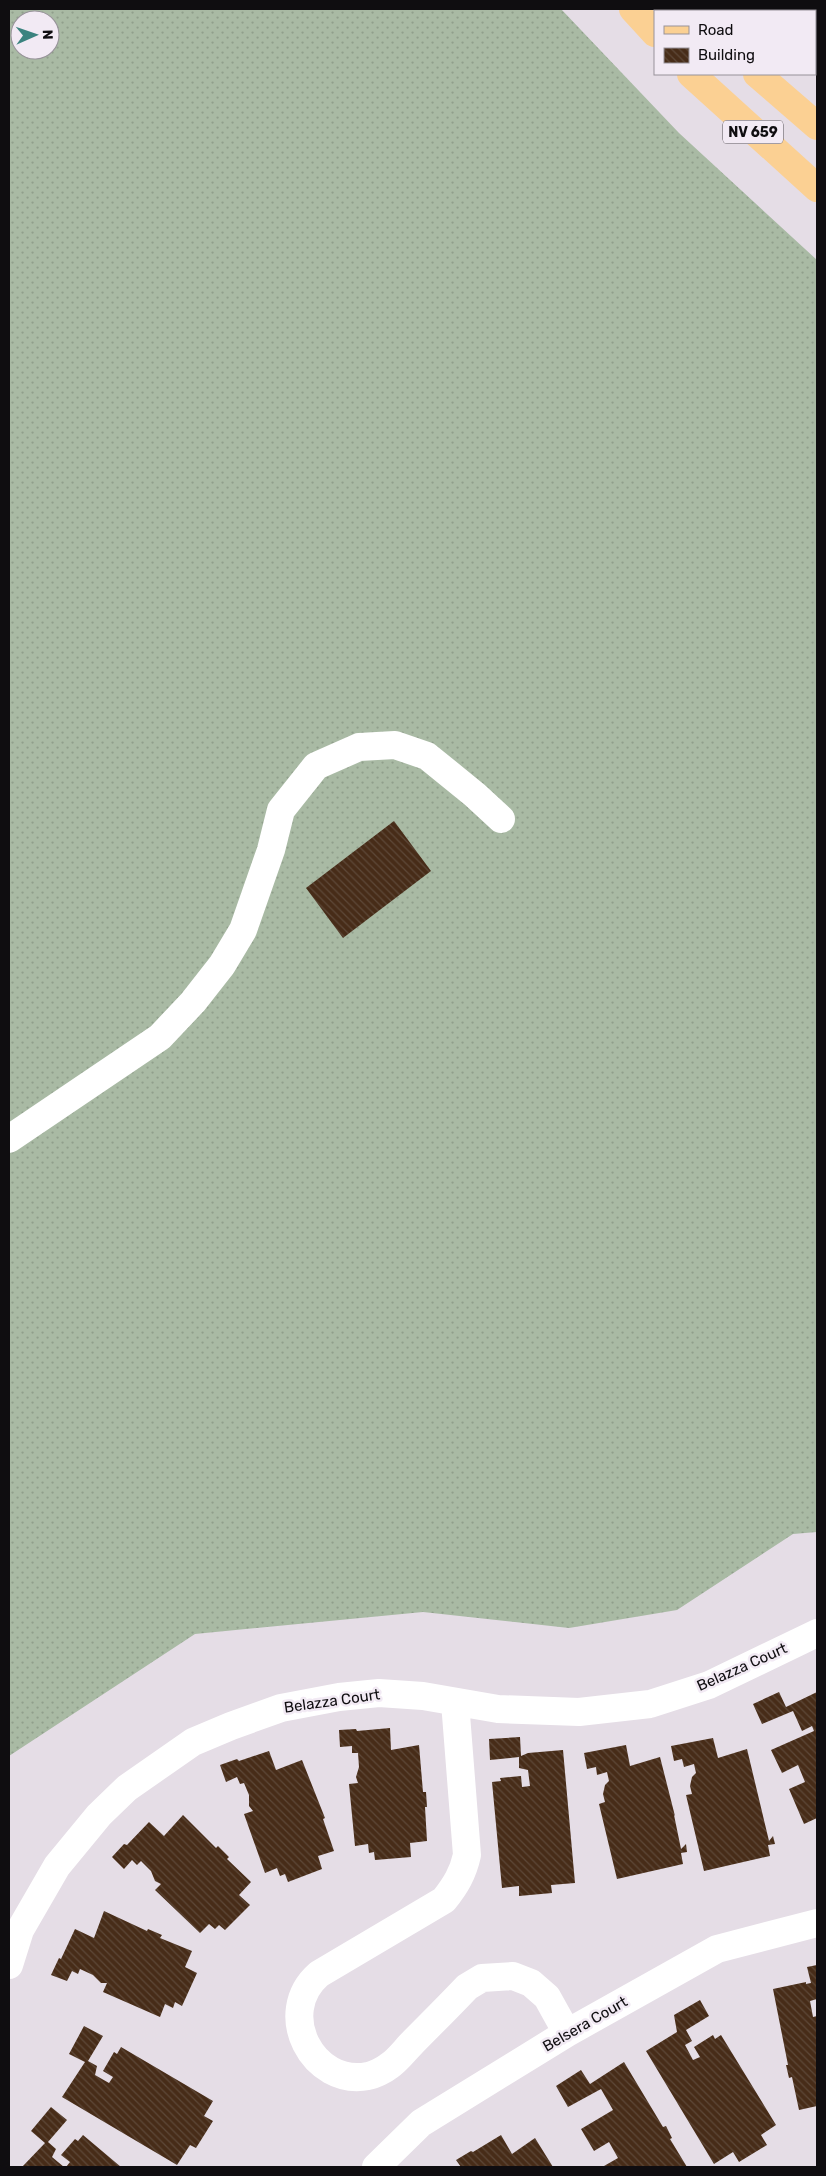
<svg xmlns="http://www.w3.org/2000/svg" width="826" height="2176" viewBox="0 0 826 2176" font-family="Rubik,sans-serif">
<style>
.grass{fill:url(#grass-dots);fill-rule:evenodd}
.building{fill:url(#building-back-hatch)}
.lines{fill:none;stroke-linecap:round;stroke-linejoin:round}
.minor{stroke:#fff;stroke-width:28}
.major{stroke:#fbd093;stroke-width:28}
.labels{text-anchor:middle;dominant-baseline:central;stroke-width:5;stroke-linejoin:round;paint-order:stroke}
.shield{fill:#f2eaf4;stroke:#534f54;stroke-width:1}
.shield-label{font-size:14px;font-weight:bold;fill:#0f0d10}
.street-label{font-size:15px;fill:#0f0d10;stroke:#f2eaf4}
</style>
<defs>
<pattern id="grass-dots" width="8" height="8" patternUnits="userSpaceOnUse" patternTransform="scale(1.25)"><rect width="8" height="8" fill="#a9baa4"/><path d="M2 2h.1M6 6h.1" fill="none" stroke="#909f8c" stroke-width="1.8" stroke-linecap="round"/></pattern>
<pattern id="building-back-hatch" width="6" height="6" patternUnits="userSpaceOnUse" patternTransform="scale(1.25)"><rect width="6" height="6" fill="#472c18"/><path d="M-1 5l2 2M0 0l6 6M5-1l2 2" fill="none" stroke="#5d4838"/></pattern>
</defs>
<rect width="100%" height="100%" fill="#e5dde6"/>
<path class="grass" d="M9 9H561L679 133 817 260V1532L793 1534 677 1610 569 1628 423 1612 195 1634 9 1756ZM20 20H50V50H20Z"/>
<path class="building" d="M394 821 431 871 343 938 306 888Z
M779 1692 786 1707 817 1692V1818L804 1824 789 1789 805 1782 798 1765 782 1773 771 1750 814 1731 812 1726 802 1731 793 1711 762 1724 753 1704Z
M390 1728 391 1750 419 1745 423 1792H426L427 1807H425L427 1841 410 1843 411 1857 375 1860 374 1852 369 1853 368 1844 355 1846 349 1784 358 1783 356 1777 359 1767 358 1753H352V1746L340 1747 339 1730 356 1729 357 1731Z
M520 1737 521 1756 528 1753 563 1750 575 1883 551 1885 552 1893 519 1896V1886L502 1888 492 1782 501 1781 500 1778 521 1776 522 1787 530 1786 528 1770 519 1768V1757L490 1760 489 1739Z
M713 1738 718 1758 747 1749 769 1841 773 1836 775 1844 768 1845 770 1856 704 1871 686 1795 692 1794 690 1786 692 1777 696 1773 694 1764 684 1767 682 1759 674 1761 671 1746Z
M626 1745 630 1766 660 1757 675 1816 674 1815 681 1849 686 1844 687 1852 681 1853 683 1864 617 1879 599 1804 605 1802 603 1794 605 1785 609 1781 607 1772 597 1775 596 1767 587 1769 584 1753Z
M269 1751 276 1770 302 1760 325 1818 323 1819 334 1851 318 1856 322 1869 288 1882 285 1874 280 1876 277 1868 265 1873 244 1814 253 1811 249 1806V1795L244 1783 240 1784 237 1777 226 1782 220 1765 237 1759 239 1761Z
M183 1815 216 1848 218 1846 229 1857 227 1859 251 1882 239 1895 250 1905 225 1930 219 1925 215 1929 209 1924 200 1933 155 1890 161 1884 155 1881 151 1871 141 1861 137 1865 132 1860 124 1869 112 1857 124 1844 127 1845 149 1822 164 1836Z
M104 1911 147 1931 148 1929 162 1935 160 1938 192 1951 185 1967 197 1973 182 2006 175 2002 173 2008 165 2004 160 2017 103 1992 107 1983H101L93 1975 80 1969 78 1974 72 1971 67 1981 51 1975 59 1958 61 1959 75 1929 94 1938Z
M817 1965V1999L810 2001 813 2017 817 2016V2106L799 2110 792 2077 789 2078 786 2065H788L773 1989 806 1982V1984L811 1983 807 1967Z
M700 2000 709 2016 686 2030 692 2041 685 2045 693 2060 700 2057 694 2047 713 2035 715 2039 721 2035 776 2125 761 2135 767 2145 739 2162 733 2152 714 2164 646 2051 677 2032 674 2015Z
M84 2026 103 2036 88 2061 97 2066 95 2075 109 2083 113 2077 103 2071 114 2052 117 2054 121 2047 213 2101 204 2116 213 2121 196 2148 190 2145 177 2165 62 2097 85 2062 69 2054Z
M624 2062 663 2127 666 2126 672 2138 670 2139 687 2167H605L604 2166 618 2158 609 2142 594 2151 581 2129 613 2110 601 2089 568 2107 556 2086 581 2070 590 2084Z
M51 2107 67 2120 48 2142 56 2149 52 2157 64 2167H22L45 2143 31 2131Z
M83 2135 121 2167H66L70 2162 61 2155 75 2139 78 2141Z
M501 2135 512 2154 535 2138 553 2167H461L456 2160 471 2151 473 2152Z"/>
<g class="lines">
<path class="minor" d="M9 1139 160 1037 193 1002 222 965 243 930 271 850 281 810 316 766 359 747 395 745 427 756 475 795 501 819
M455 1702 467 1855C463 1873 456 1885 444 1900L319 1974C274 2013 313 2087 368 2076 374 2075 384 2070 389 2066 398 2060 405 2050 413 2042 431 2024 449 2006 467 1987L482 1978 513 1976 531 1983 547 1997 567 2033
M9 1965 20 1930 57 1866 99 1815 127 1788 193 1742 231 1726 281 1708 339 1697 379 1693 423 1696 498 1709 579 1712 650 1704 709 1685 817 1633
M376 2167 421 2123 567 2033 717 1949 817 1923"/>
<path class="major" d="M633 9 655 33
M696 9 698 11
M691 74 817 188
M757 74 817 126"/>
</g>
<g class="labels">
<rect class="shield" x="723" y="120.5" width="60" height="23" rx="4"/>
<g class="shield-label">
<text x="753" y="132">NV 659</text>
</g>
<g class="street-label">
<text transform="translate(742 1667) rotate(-24)">Belazza Court</text>
<text transform="translate(332 1701) rotate(-8)">Belazza Court</text>
<text transform="translate(585 2024) rotate(-30)">Belsera Court</text>
</g>
</g>
<rect width="826" height="2176" fill="none" stroke="#0f0d10" stroke-width="20"/>
<rect x="654" y="10" width="162" height="65" fill="#f2eaf4" stroke="#979299"/>
<rect x="664" y="26" width="25" height="8" fill="#fbd093" stroke="#979299"/>
<text x="698" y="35" font-size="15" fill="#0f0d10">Road</text>
<rect x="664" y="48" width="25" height="15" fill="url(#building-back-hatch)" stroke="#979299"/>
<text x="698" y="60" font-size="15" fill="#0f0d10">Building</text>
<g transform="translate(35 35) rotate(88)"><circle r="24" fill="#f2eaf4" stroke="#979299"/>
<path d="M0-4L9 19L0 12L-9 19Z" fill="#3b837f"/>
<text y="-8" font-size="14" font-weight="bold" text-anchor="middle" fill="#0f0d10">N</text>
</g>
</svg>
